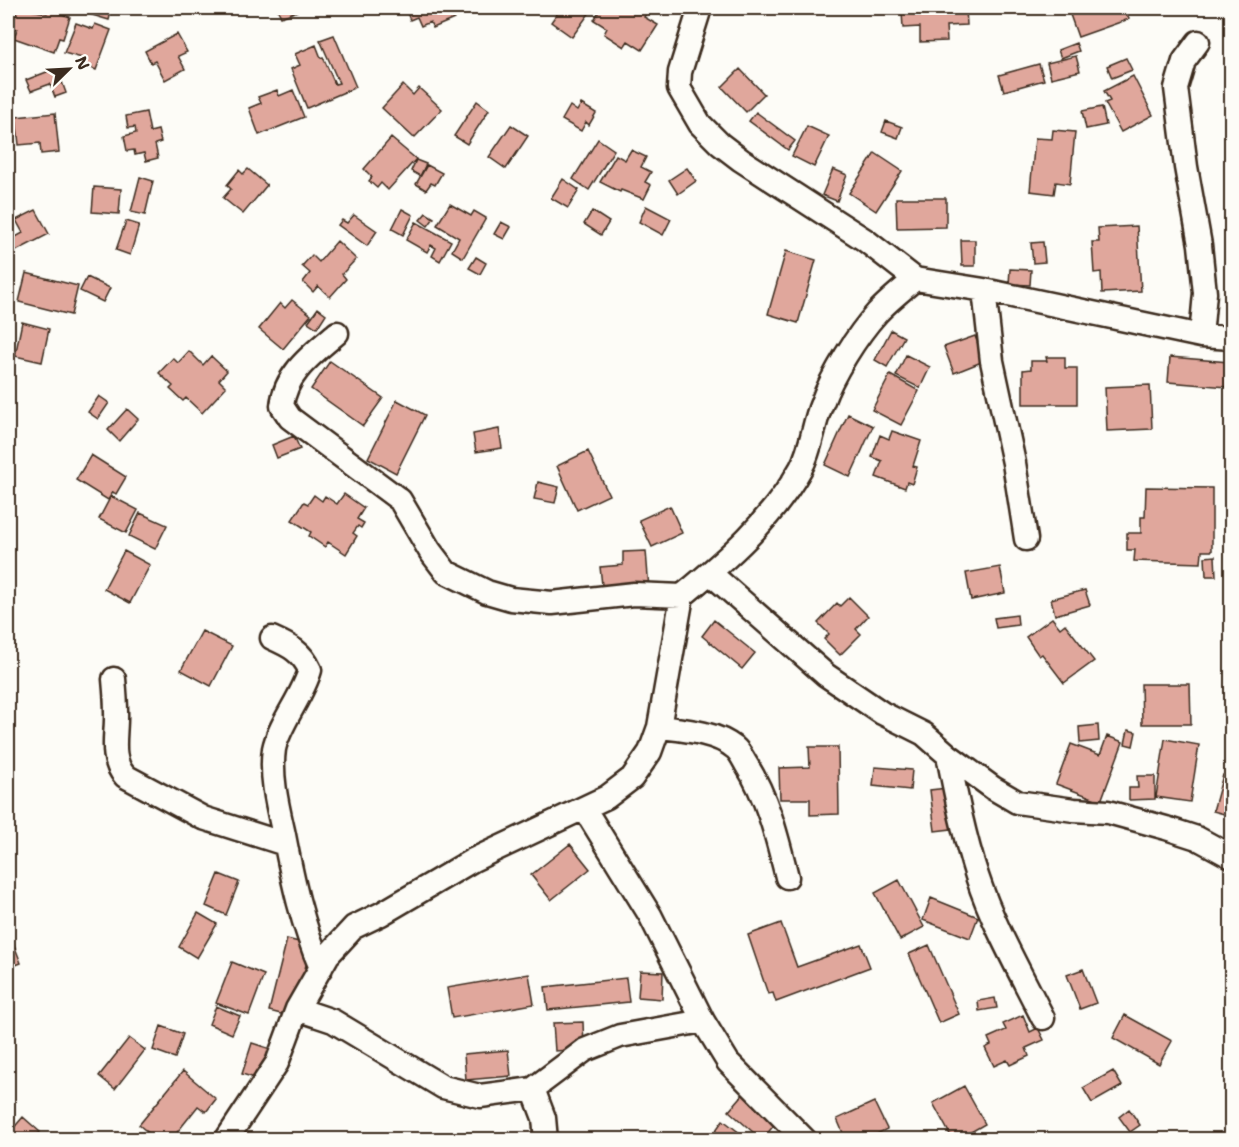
<svg xmlns="http://www.w3.org/2000/svg" width="1239" height="1147" viewBox="0 0 1239 1147" font-family="'Shantell Sans',sans-serif">
<style>
.building{fill:#e0a79c;stroke:#3b2a1e;stroke-width:1.5}
.lines{fill:none;stroke-linecap:round;stroke-linejoin:round}
.minor-casing{stroke:#3b2a1e;stroke-width:27}
.minor{stroke:#fdfcf7;stroke-width:22}
</style>
<rect width="100%" height="100%" fill="#fdfcf7"/>
<filter id="ink" filterUnits="userSpaceOnUse"><feTurbulence type="fractalNoise" baseFrequency=".0167" numOctaves="2"/><feDisplacementMap in="SourceGraphic" scale="12" xChannelSelector="R" yChannelSelector="G"/><feConvolveMatrix kernelMatrix="1 2 1 2 8 2 1 2 1" color-interpolation-filters="sRGB"/></filter>
<g filter="url(#ink)">
<path class="building" d="M18 8 47 13 48 9 70 17 63 39 59 38 54 52 14 38 17 29 11 27Z
M83 8H112L109 20 82 12Z
M277 8H296L297 11 281 17Z
M405 8H450L454 19 433 28 430 22 421 26 417 17 410 20Z
M561 8H593L572 37 551 22Z
M601 8H641L647 12 644 17 658 25 642 50 628 41 624 47 604 34 607 28 594 20Z
M1073 8H1125L1129 19 1078 37 1068 9Z
M966 9 967 25 946 26 947 41 920 42V27L903 28 902 12Z
M76 23 93 29 95 24 111 30 96 70 80 63 82 58 64 53Z
M177 34 187 52 178 56 185 69 165 80 155 61 151 63 145 51Z
M334 35 356 87 307 108 291 69 300 65 295 54 316 45 321 58 323 57 335 84 339 83 320 40Z
M1076 43 1079 51 1061 58 1058 50Z
M1076 56 1080 71 1051 78 1047 63Z
M1126 58 1132 70 1112 78 1107 66Z
M1039 64 1044 80 1004 91 999 75Z
M57 68 66 93 55 97 50 84 31 91 26 80Z
M740 69 764 94 746 112 722 87Z
M1133 76 1153 115 1121 132 1105 103 1110 101 1104 91Z
M403 85 413 95 419 88 442 109 414 138 382 108Z
M277 90 279 96 293 90 304 117 259 135 249 108 261 103 258 97Z
M477 101 489 110 467 144 454 136Z
M581 104 596 113 589 125 586 122 581 131 562 120 570 106 577 111Z
M1102 107 1106 125 1086 129 1082 111Z
M146 112 150 132 158 130 161 142 155 144 158 158 146 161 144 153 135 155 134 150 127 151 124 136 136 133 135 127 128 128 126 116Z
M756 112 795 141 788 150 749 121Z
M55 113 59 152 41 154 40 143 19 145 16 117Z
M886 121 902 127 898 138 882 132Z
M511 125 528 136 506 169 489 157Z
M807 126 829 136 814 167 792 156Z
M1053 130 1075 132 1070 184 1056 182 1054 194 1030 191 1035 138 1052 139Z
M391 138 416 159 388 190 381 183 377 188 369 181 372 177 364 169Z
M598 139 614 150 589 190 573 179Z
M631 150 646 157 641 167 651 172 645 182 651 185 644 199 621 190 620 192 600 182 616 155 625 160Z
M875 153 902 171 876 211 849 193Z
M416 160 426 164 420 176 411 171Z
M427 165 442 173 435 185 431 183 426 190 416 184Z
M687 168 696 181 678 194 669 180Z
M248 169 267 185 243 214 223 198 231 189 227 185 239 170 243 174Z
M833 169 847 175 837 201 822 195Z
M140 177 153 181 145 215 131 212Z
M563 179 579 190 568 208 551 198Z
M94 187 121 189 119 214 92 212Z
M896 198H946V227L897 228Z
M450 204 471 216 474 211 486 218 463 258 452 251 459 238 437 225Z
M646 206 671 219 663 235 639 222Z
M402 209 413 215 403 235 392 229Z
M36 210 49 234 16 251 10 240 23 233 16 220Z
M592 211 609 222 601 235 584 224Z
M426 213 434 218 428 226 420 220Z
M354 215 377 231 367 246 338 225 342 220 347 223Z
M126 221 139 225 130 255 116 250Z
M416 222 451 241 440 261 432 256 436 248 431 245 427 252 406 240Z
M501 222 511 227 504 239 494 234Z
M1137 226 1141 291 1102 293 1101 272 1094 273 1092 242H1099L1098 228Z
M961 240H975V266H962Z
M337 241 356 259 342 274 346 279 330 297 318 286 313 292 303 282 310 273 302 266 312 255 319 262Z
M1043 242 1045 262 1033 263 1031 243Z
M786 251 816 260 798 323 768 314Z
M476 257 486 263 480 274 469 268Z
M1010 269 1031 270 1030 285 1009 284Z
M26 273 78 286 71 315 19 302Z
M87 277 110 288 103 302 80 291Z
M292 300 311 315 283 349 259 329 280 303 285 308Z
M318 308 326 314 317 328 308 322Z
M22 322 49 329 42 362 15 356Z
M891 330 904 337 887 367 875 360Z
M975 336 984 361 954 373 944 347Z
M189 351 203 365 211 356 227 371 219 380 226 387 202 413 186 398 183 401 170 389 173 386 159 373 173 358 178 363Z
M906 355 930 367 920 388 896 376Z
M1046 357H1065V368H1077V404H1023V370L1031 369V361H1047Z
M1170 357 1229 362 1227 387 1168 382Z
M330 361 383 398 363 426 311 389Z
M890 375 919 391 901 425 872 410Z
M1150 385 1152 429 1107 431 1105 387Z
M99 396 109 403 98 419 88 412Z
M397 400 425 415 396 473 368 458Z
M127 409 138 419 119 441 108 430Z
M848 414 873 426 850 477 825 465Z
M499 429 502 448 476 452 473 434Z
M892 431 921 441 913 466 917 467 912 484 907 482 905 488 876 477 882 461 872 457 880 435 889 439Z
M294 436 300 449 277 458 272 445Z
M588 451 609 495 577 510 557 466Z
M91 455 126 477 116 494 113 492 108 500 76 480Z
M538 482 559 487 555 503 534 499Z
M1146 487 1212 488V551H1202L1201 563 1134 561 1135 550H1127V533H1141V517H1145Z
M344 494 364 508 357 519 364 523 361 528 358 526 353 533 357 536 346 554 328 542 325 547 309 536 311 532 292 520 304 502 308 504 314 495 322 501 325 496 337 504Z
M111 496 138 510 126 533 99 519Z
M670 506 682 533 652 547 639 520Z
M140 513 167 525 155 549 129 536Z
M124 551 150 565 130 603 104 589Z
M646 551 649 589 603 594 600 567 623 565V552Z
M1215 556 1216 576H1206L1205 557Z
M1000 567 1005 593 971 600 966 573Z
M1085 590 1090 605 1055 615 1051 599Z
M849 597 868 616 856 629 861 634 840 655 824 639 829 634 818 623 837 603 840 606Z
M1017 615 1018 625 996 628 994 618Z
M1052 618 1060 628 1065 624 1094 661 1064 683 1042 654 1039 656 1026 637Z
M714 620 755 653 742 669 702 636Z
M202 631 232 646 211 686 181 670Z
M1141 684H1190L1191 724H1142Z
M1098 725 1099 741 1080 743 1079 727Z
M1128 730 1136 732 1133 746 1125 744Z
M1107 736 1123 742 1101 801 1056 784 1071 744 1100 755Z
M1165 739 1199 745 1190 802 1156 797Z
M809 747H838L839 814 810 815V799H780L779 768 810 767Z
M875 767 912 770 910 790 873 786Z
M1223 775 1232 777V821L1227 820 1228 815 1213 811Z
M1137 776H1155V799L1129 800V788H1138Z
M947 788 951 829 935 831 930 790Z
M570 844 590 869 551 900 531 875Z
M219 874 239 882 226 915 206 906Z
M899 880 924 927 900 940 875 893Z
M931 898 978 917 970 938 923 920Z
M198 913 217 924 197 958 179 947Z
M781 923 797 967 861 944 870 967 776 1002 773 993 768 994 748 935Z
M11 937 21 963 8 968V938Z
M287 939 311 945 293 1017 269 1011Z
M929 945 959 1014 939 1023 909 954Z
M232 962 264 975 249 1015 216 1003Z
M1083 969 1096 1003 1080 1009 1067 975Z
M640 971 663 972 662 999 638 997Z
M529 974 534 1004 452 1018 447 988Z
M626 978 629 1002 548 1010 545 987Z
M995 998 997 1008 979 1011 978 1001Z
M216 1006 240 1016 232 1034 209 1024Z
M1023 1015 1030 1032 1038 1028 1044 1040 1026 1048 1029 1056 1010 1065 1007 1060 994 1066 985 1048 991 1045 988 1038 1006 1030 1003 1024Z
M1125 1015 1172 1041 1159 1064 1113 1038Z
M583 1022 584 1049 555 1051 553 1023Z
M161 1026 183 1034 175 1058 153 1050Z
M129 1038 145 1050 115 1089 99 1076Z
M252 1043 277 1051 268 1082 242 1074Z
M508 1050 511 1076 466 1080 464 1054Z
M183 1071 216 1099 206 1112 198 1106 171 1140H157L139 1125Z
M1113 1071 1122 1086 1092 1103 1083 1088Z
M964 1086 985 1124 957 1140H953L933 1103Z
M746 1091 779 1119 762 1140 729 1111Z
M874 1102 887 1129 865 1140H846L837 1119Z
M1129 1109 1140 1125 1130 1132 1119 1117Z
M23 1117 40 1132 33 1140H21L11 1131Z
M723 1120 749 1140H709Z"/>
<g class="lines">
<g class="minor-casing">
<path id="minor" d="M700 8 680 72 679 88 700 124 720 144 741 160 865 240 915 279
M1198 42 1184 61 1176 88 1186 167 1200 245 1205 293 1201 336
M984 290 992 361 1014 463 1026 539
M337 333C314 353 285 373 282 406L290 418 400 500 430 551 446 572 487 592 511 599 552 603 634 594 682 596
M710 573 826 675 882 713 924 734 948 755 993 788 1017 802 1074 810 1108 812 1166 828 1197 838 1232 857
M272 638C290 646 302 652 310 670 303 696 279 724 274 749 270 777 278 808 284 835 293 882 302 924 321 968
M114 679C115 690 116 701 116 712 117 734 109 759 125 776L203 818 285 844
M659 727C684 730 716 732 735 748 740 752 743 759 746 764 768 799 777 837 787 877
M948 755C956 796 964 836 977 876 993 925 1020 972 1043 1018
M584 808 650 915 703 1021 728 1062 805 1140
M297 1009 333 1021 443 1087 480 1096 533 1089 585 1050 620 1036 703 1021
M533 1089 544 1118 546 1140
M226 1140 277 1063 297 1009 328 955 354 927 381 914 473 860 607 797 632 778 650 752 659 727 682 596C727 559 772 520 801 468 812 448 813 424 822 403 832 375 857 335 877 313 888 301 902 290 915 279L984 290 1201 336 1232 338"/>
</g>
<use href="#minor" class="minor"/>
</g>
</g>
<rect width="1239" height="1147" fill="none" stroke="#fdfcf7" stroke-width="30"/>
<rect x="15" y="15" width="1209" height="1117" fill="none" stroke="#3b2a1e" stroke-width="2" filter="url(#ink)"/>
<g transform="translate(69 69) rotate(66)" stroke="#fdfcf7" stroke-width="4.5" paint-order="stroke">
<path d="M0-4.5L10 22L0 15L-10 22Z" fill="#3b2a1e"/>
<text y="-9" font-size="16" font-weight="bold" text-anchor="middle" fill="#3b2a1e">N</text>
</g>
</svg>
